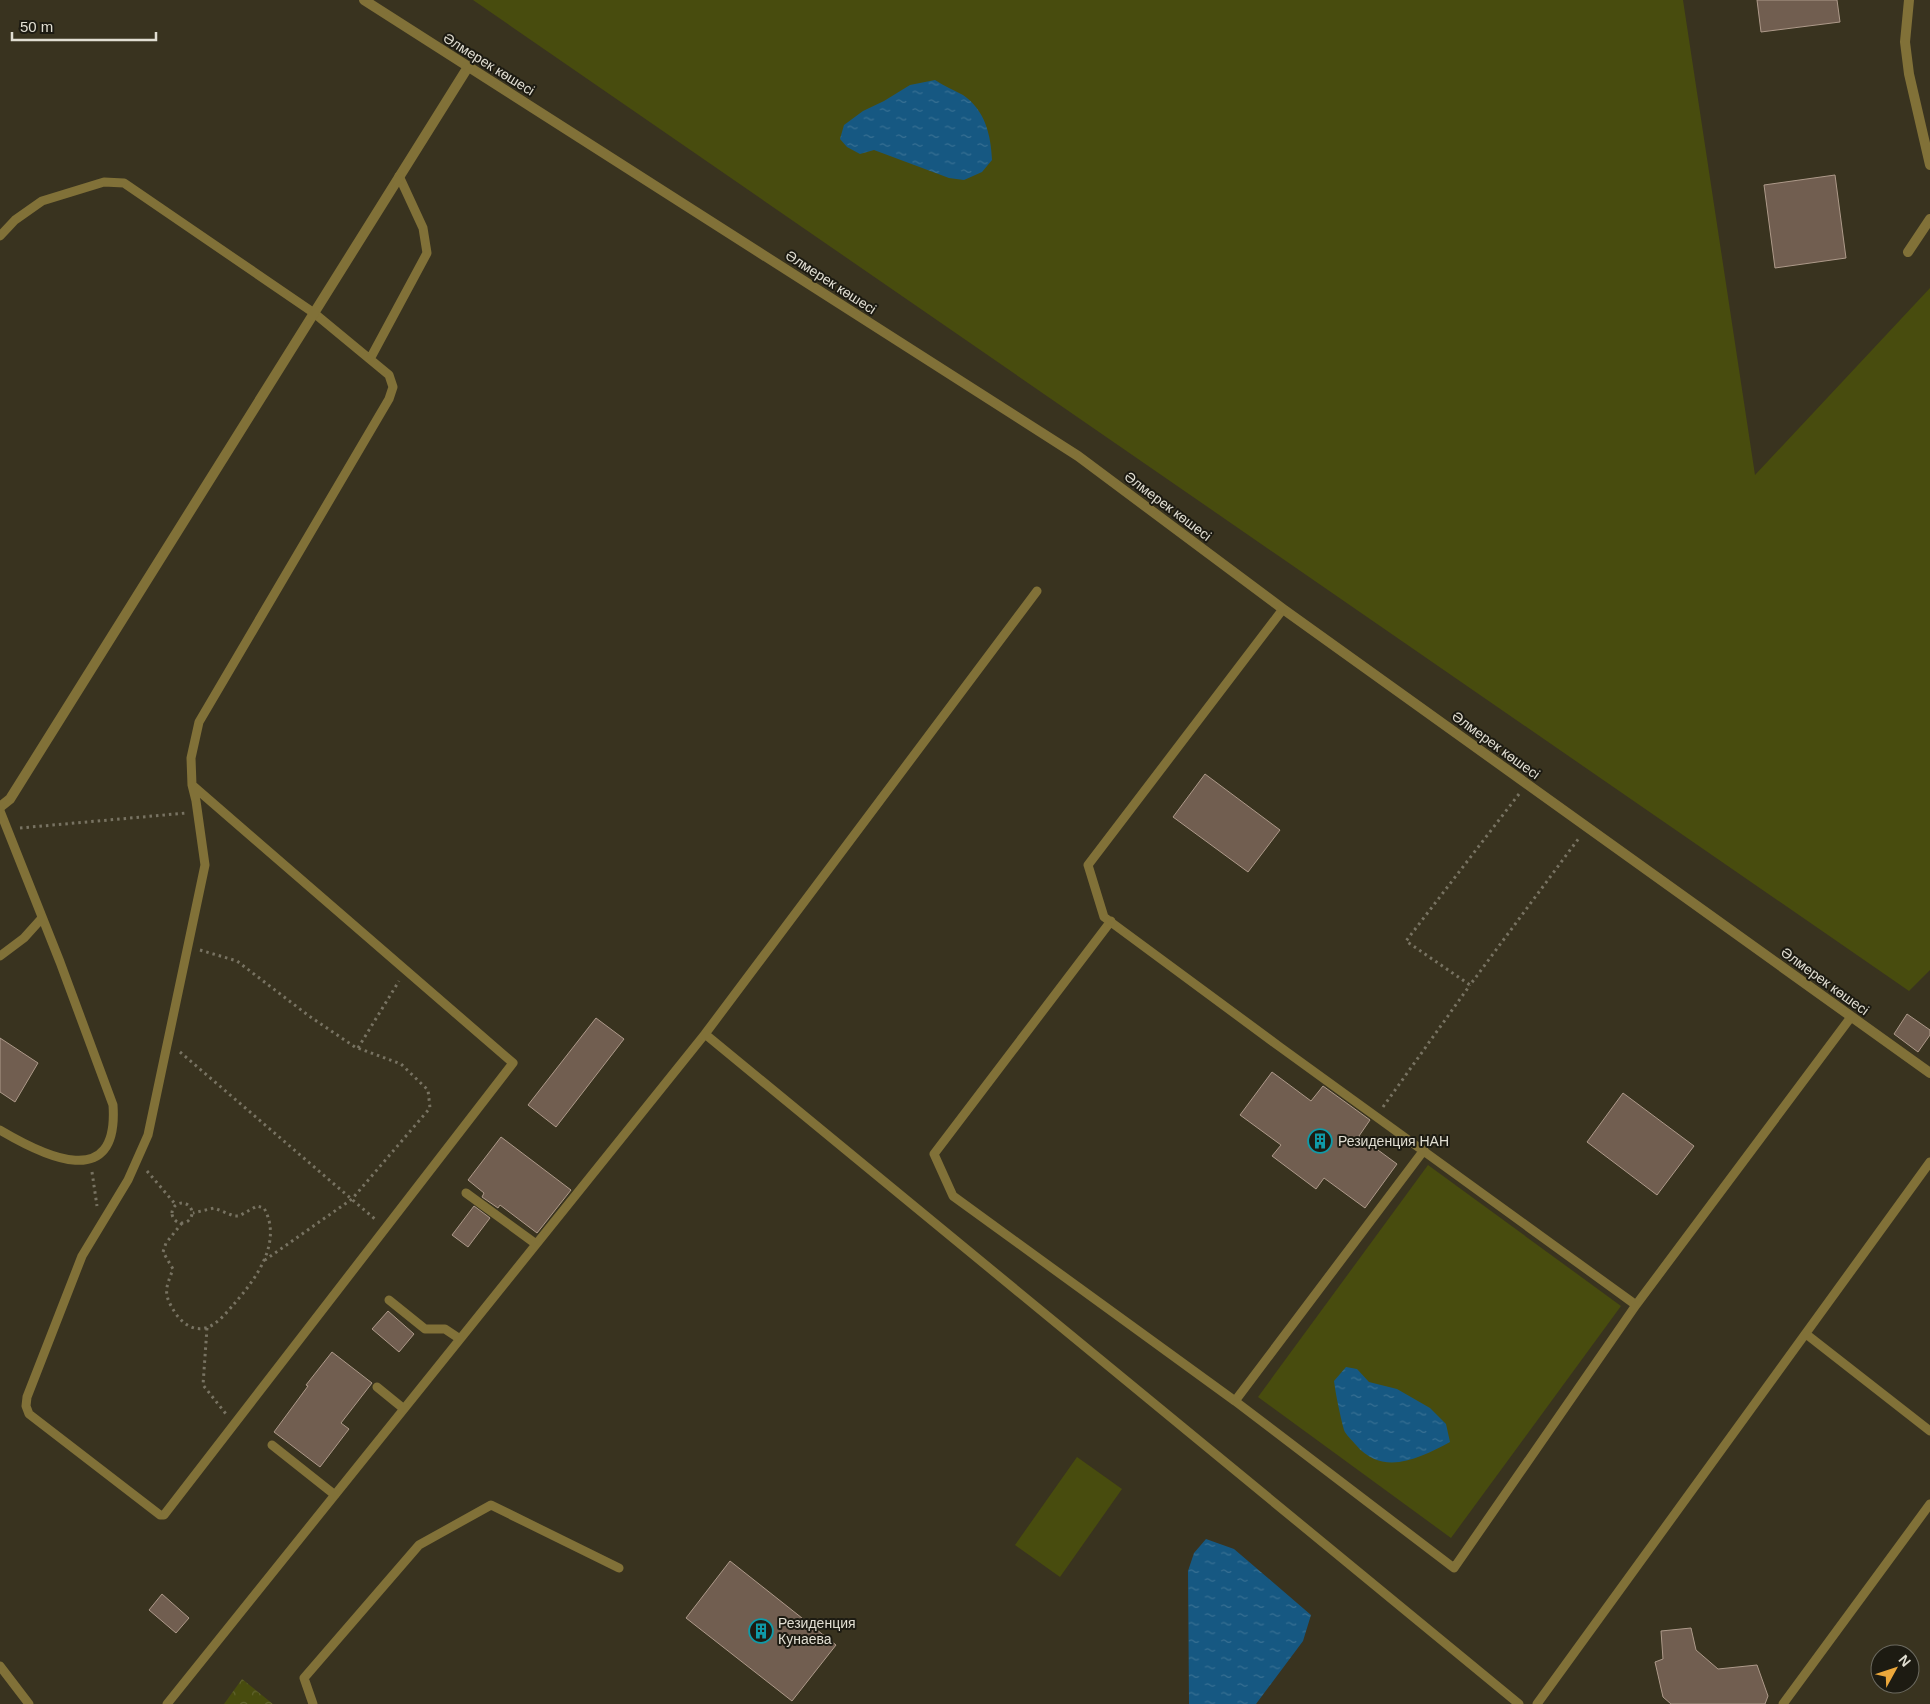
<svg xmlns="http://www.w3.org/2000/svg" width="1930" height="1704" viewBox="0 0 1930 1704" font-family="Arial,sans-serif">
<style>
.green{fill:#484c0e}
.forest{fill:url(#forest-crowns)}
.water{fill:url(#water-ripples)}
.building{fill:#715e50;stroke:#ae9a8a}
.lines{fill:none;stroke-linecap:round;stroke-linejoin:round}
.path{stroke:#787362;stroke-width:3;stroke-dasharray:2.5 4;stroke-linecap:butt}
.service{stroke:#817138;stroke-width:9}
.minor{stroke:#817138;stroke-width:10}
.tertiary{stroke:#817138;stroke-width:10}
.labels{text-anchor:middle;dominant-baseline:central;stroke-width:4;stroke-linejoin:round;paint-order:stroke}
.street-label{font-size:14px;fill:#e1ded2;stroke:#1d1b12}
.poi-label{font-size:14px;fill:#e1ded2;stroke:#1d1b12;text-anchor:start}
</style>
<defs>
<pattern id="forest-crowns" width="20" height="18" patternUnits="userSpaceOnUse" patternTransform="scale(1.25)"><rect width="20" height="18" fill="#484c0e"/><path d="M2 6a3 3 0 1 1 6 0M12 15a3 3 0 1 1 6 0" fill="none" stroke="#626530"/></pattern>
<pattern id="water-ripples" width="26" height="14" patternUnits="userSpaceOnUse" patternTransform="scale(1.25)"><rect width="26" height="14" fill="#165882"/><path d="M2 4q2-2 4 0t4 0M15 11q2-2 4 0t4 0" fill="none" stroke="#387093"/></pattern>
</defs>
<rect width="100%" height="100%" fill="#39331f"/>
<path class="green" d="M473 0H1683L1755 475 1930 288V970L1909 991Z
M1428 1165 1621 1306 1451 1538 1258 1397Z
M1077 1457 1122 1489 1060 1577 1015 1545Z"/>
<path class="forest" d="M242 1679 273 1704H224Z"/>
<path class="water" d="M935 80C944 86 954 90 963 95 985 110 991 135 992 160L982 172 964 180 949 178 874 150 860 154 847 147 840 139 844 125 863 111 884 101 910 85Z
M1346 1367 1357 1369 1369 1382 1397 1389 1430 1408 1446 1424 1450 1442C1420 1458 1383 1477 1356 1445 1352 1440 1346 1435 1344 1430 1340 1415 1336 1396 1334 1381Z
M1206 1539 1234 1549 1311 1615 1303 1641 1256 1704H1189L1188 1571 1194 1553Z"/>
<path class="building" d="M1757 0H1837L1840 22 1761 32Z
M1835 175 1846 258 1775 268 1764 185Z
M1205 774 1280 830 1248 872 1173 817Z
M1907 1014 1930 1030V1035L1918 1052 1894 1034Z
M596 1018 624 1039 556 1127 528 1105Z
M0 1038 38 1063 15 1102 0 1092Z
M1272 1072 1311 1101 1323 1086 1370 1120 1359 1136 1397 1164 1365 1208 1324 1178 1316 1189 1272 1156 1281 1145 1240 1115Z
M1623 1093 1694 1146 1657 1195 1587 1142Z
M501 1137 571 1190 537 1233 500 1205 498 1208 482 1197 484 1193 468 1180Z
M474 1206 490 1218 468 1247 452 1235Z
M388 1311 414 1334 399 1352 372 1329Z
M332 1352 372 1383 341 1423 349 1429 320 1467 274 1432 308 1386 306 1385Z
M730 1561 836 1645 792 1701 686 1618Z
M162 1594 189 1618 176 1633 149 1610Z
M1691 1628 1696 1650 1718 1669 1757 1665 1768 1696 1765 1704H1671L1663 1697 1655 1662 1663 1659 1661 1631Z"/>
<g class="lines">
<path class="path" d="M1519 794 1406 941 1470 985 1579 838
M20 828 186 813
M200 950 237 961 309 1016 355 1047 401 1064 428 1090 430 1108 352 1199 265 1260
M358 1048 399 981
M180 1052 376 1220
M1383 1107 1470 985
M147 1171 176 1205
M92 1172 97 1206
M172 1213a10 10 0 1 1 20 0a10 10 0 1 1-20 0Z
M182 1223 166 1243 163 1252 173 1269C165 1290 163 1294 176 1314 183 1324 194 1331 205 1328 216 1326 227 1312 234 1304 256 1279 283 1242 264 1208L257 1206 239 1216H234L214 1208 193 1213
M207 1328 203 1385 226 1414"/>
<path class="service" d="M0 236 15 220 42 201 104 182 124 183 314 313 389 375 393 387 389 399 199 722 191 758 192 785 196 801 205 865 148 1135 128 1180 82 1256 27 1397 26 1406 29 1414 160 1515H164L513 1063 192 785
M370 359 427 253 423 228 399 176
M1037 591 705 1034 1519 1704
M1283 609 1088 865 1104 917 1280 1047 1636 1305 1851 1017
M0 811 60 962 113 1105C119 1193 44 1156 0 1130
M1111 921 934 1154 953 1196 1235 1401
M0 956 24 938 42 918
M1424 1150 1235 1401 1454 1568 1636 1305
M466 1193 536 1244
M389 1300 425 1329H445L460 1339
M1806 1334 1930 1431
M377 1387 404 1409
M272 1445 335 1495
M0 1666 29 1704
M167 1704 705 1034
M313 1704 304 1678 419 1545 491 1505 619 1568
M1537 1704 1930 1162
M1783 1704 1930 1504"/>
<path class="minor" d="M1909 0 1905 42 1909 74 1930 165
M1908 252 1930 219
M0 807 10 799 468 67"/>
<path class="tertiary" d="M364 0 1078 456 1283 609 1930 1073"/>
</g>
<defs>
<g id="building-ring" transform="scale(1.25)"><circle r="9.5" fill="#1d1b12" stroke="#0f9aa8" stroke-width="1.5"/><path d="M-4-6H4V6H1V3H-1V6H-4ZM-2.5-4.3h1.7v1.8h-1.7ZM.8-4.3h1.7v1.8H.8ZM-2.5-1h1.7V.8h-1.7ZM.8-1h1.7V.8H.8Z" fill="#0f9aa8"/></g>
</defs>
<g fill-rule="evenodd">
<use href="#building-ring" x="1320" y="1141"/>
<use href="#building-ring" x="761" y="1631"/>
</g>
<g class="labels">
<g class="street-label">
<text transform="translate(489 64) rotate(32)">Әлмерек көшесі</text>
<text transform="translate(831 282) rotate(33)">Әлмерек көшесі</text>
<text transform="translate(1168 506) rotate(37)">Әлмерек көшесі</text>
<text transform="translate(1496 745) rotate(36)">Әлмерек көшесі</text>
<text transform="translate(1825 981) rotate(36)">Әлмерек көшесі</text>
</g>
<g class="poi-label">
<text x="1338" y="1141">Резиденция НАН</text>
<text x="778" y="1623">Резиденция<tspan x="778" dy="16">Кунаева</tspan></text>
</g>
</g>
<g transform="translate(1895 1669) rotate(50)"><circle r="24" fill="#1d1b12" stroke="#6b695f"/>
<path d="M0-4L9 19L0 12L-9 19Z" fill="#eda83b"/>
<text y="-8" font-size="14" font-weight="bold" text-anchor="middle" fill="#e1ded2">N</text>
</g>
<path d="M12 32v8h144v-8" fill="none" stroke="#e1ded2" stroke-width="2.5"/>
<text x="20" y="32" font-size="15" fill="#e1ded2" stroke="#1d1b12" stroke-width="4" paint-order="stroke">50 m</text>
</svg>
